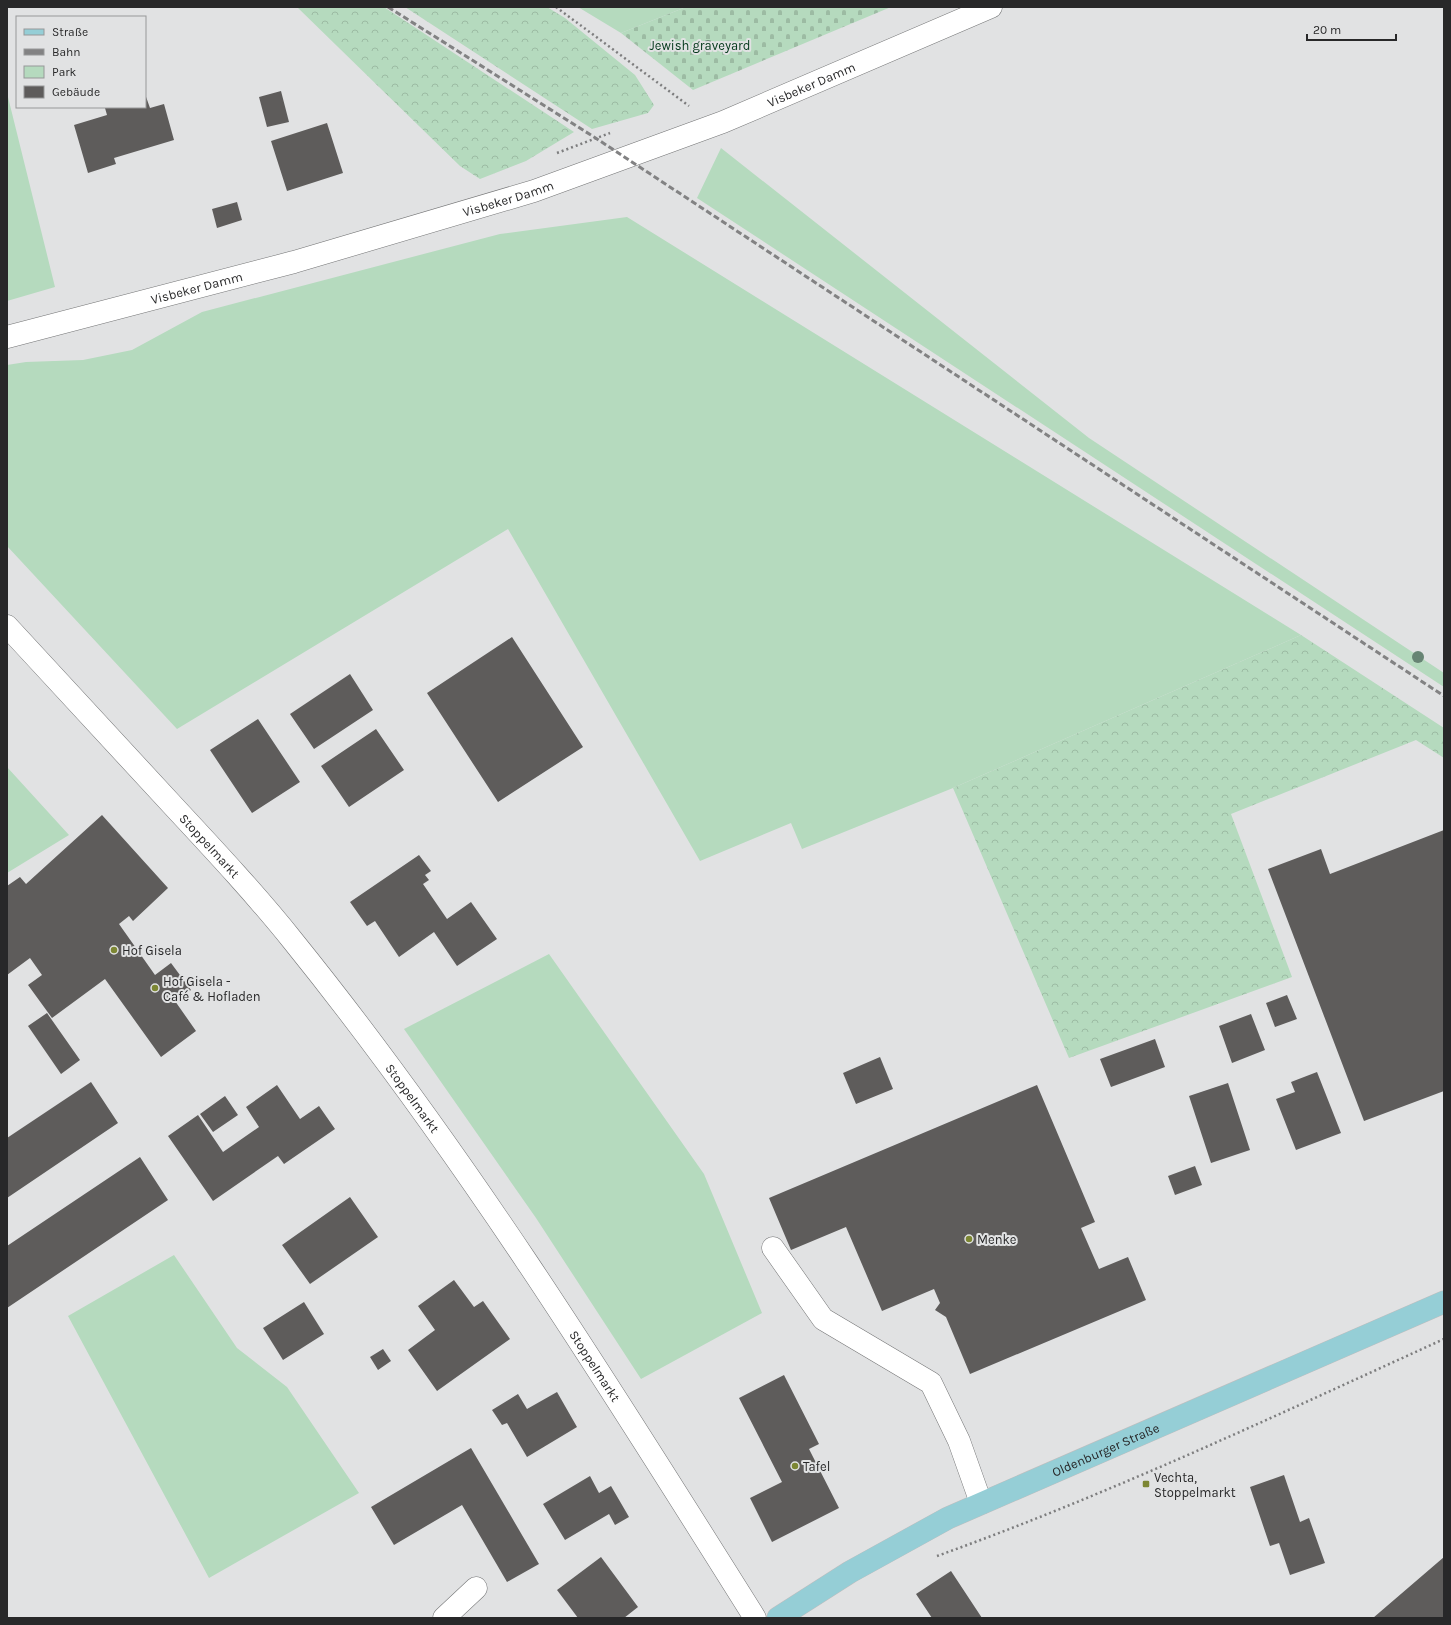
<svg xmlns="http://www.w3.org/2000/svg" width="1451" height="1625" viewBox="0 0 1451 1625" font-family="Karla,sans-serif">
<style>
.green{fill:#b5dabe}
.forest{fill:url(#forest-crowns)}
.cemetery{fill:url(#cemetery-stones)}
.building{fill:#5e5c5b}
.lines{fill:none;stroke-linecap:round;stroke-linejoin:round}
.minor-casing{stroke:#747576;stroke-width:23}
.major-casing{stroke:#bebebf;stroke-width:23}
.path{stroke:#7d7d7e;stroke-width:2.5;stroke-dasharray:2 3;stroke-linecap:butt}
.minor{stroke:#fff;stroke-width:22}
.major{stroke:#95ced6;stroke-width:22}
.rail{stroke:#828283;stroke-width:3;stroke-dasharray:6 3;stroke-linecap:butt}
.tree{fill:#678474}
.poi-dot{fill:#7c8633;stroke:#e1e2e3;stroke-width:1.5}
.labels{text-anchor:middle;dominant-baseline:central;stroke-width:4;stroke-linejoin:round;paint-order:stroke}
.park-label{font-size:13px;fill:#03381a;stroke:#e1e2e3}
.street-label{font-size:13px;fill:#282829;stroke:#e1e2e3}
.poi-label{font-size:13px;fill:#282829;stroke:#e1e2e3;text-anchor:start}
</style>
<defs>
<pattern id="forest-crowns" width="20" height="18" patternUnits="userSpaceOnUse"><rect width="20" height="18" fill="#b5dabe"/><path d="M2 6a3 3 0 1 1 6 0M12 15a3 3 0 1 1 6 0" fill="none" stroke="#9cbba3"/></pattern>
<pattern id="cemetery-stones" width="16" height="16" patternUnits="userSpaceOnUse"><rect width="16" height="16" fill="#b5dabe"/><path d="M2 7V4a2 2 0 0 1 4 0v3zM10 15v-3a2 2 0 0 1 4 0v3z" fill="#9cbba3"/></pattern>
</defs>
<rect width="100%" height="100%" fill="#e1e2e3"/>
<path class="green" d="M578 7H686L621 33Z
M7 93 55 287 7 301Z
M721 148 1089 438 1444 673V687L697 198Z
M627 217 1301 635 953 788 802 849 791 823 700 861 508 529 177 729 7 546V365L26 362 83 360 132 350 202 312 500 234Z
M7 767 69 835 7 873Z
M549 954 704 1174 762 1313 641 1379 536 1218 404 1029Z
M174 1255 237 1348 287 1387 359 1493 209 1578 68 1316Z"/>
<path class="forest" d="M297 7H384L574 132 526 161 480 179 460 166Z
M405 7H547L565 18 635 75 654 105 648 113 592 129Z
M1301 635 1444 728V758L1416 740 1231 814 1292 977 1069 1058 953 788Z"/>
<path class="cemetery" d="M686 7H891L693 90 621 33Z"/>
<path class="building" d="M281 91 289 122 267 127 259 97Z
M145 94 150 108 164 104 174 140 114 158 116 164 88 173 74 125 107 115 105 108 108 107H145Z
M327 123 343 173 287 191 271 141Z
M237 202 242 220 217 228 212 209Z
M512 637 583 747 498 802 427 693Z
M350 674 373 710 314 749 290 714Z
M258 719 300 782 252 813 210 750Z
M376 729 404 770 349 807 321 766Z
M102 815 168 888 133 921 129 916 119 924 155 975 171 963 191 990 175 1001 196 1031 161 1057 105 979 52 1018 28 985 42 975 30 958 7 975V886L20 877 26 884Z
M1444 830V1091L1364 1121 1268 869 1321 849 1330 874Z
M419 855 431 871 425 875 429 880 423 884 447 919 471 902 497 939 457 966 434 932 399 957 375 921 367 926 350 902Z
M1287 995 1297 1019 1275 1027 1266 1003Z
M47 1013 80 1060 61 1074 28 1026Z
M1251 1014 1265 1050 1232 1063 1219 1026Z
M1155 1039 1165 1067 1111 1087 1100 1059Z
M880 1057 893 1089 856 1104 843 1073Z
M1317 1072 1341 1133 1296 1150 1276 1099 1295 1092 1291 1082Z
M91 1082 118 1123 7 1198V1138Z
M1228 1083 1250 1150 1211 1163 1189 1096Z
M277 1085 300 1119 319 1106 335 1129 284 1164 278 1156 213 1201 168 1136 198 1115 223 1152 259 1127 246 1107Z
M1037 1085 1095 1222 1081 1228 1099 1269 1128 1257 1146 1300 970 1374 946 1317 935 1310 940 1303 934 1289 882 1311 846 1227 791 1250 769 1198Z
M225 1096 238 1115 213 1132 200 1114Z
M140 1157 168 1200 7 1308V1246Z
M1195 1166 1202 1185 1175 1195 1168 1176Z
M350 1197 378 1237 310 1284 282 1245Z
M454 1280 474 1307 483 1301 510 1339 437 1391 408 1350 435 1330 418 1306Z
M304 1302 324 1334 283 1360 263 1328Z
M383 1349 391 1361 378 1370 370 1357Z
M784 1375 819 1444 809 1449 839 1508 772 1542 750 1498 782 1482 739 1398Z
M557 1392 577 1427 527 1457 507 1423 502 1425 492 1410 518 1394 527 1409Z
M471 1448 539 1564 507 1582 462 1505 394 1545 371 1507Z
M1284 1475 1300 1522 1309 1518 1325 1563 1290 1575 1279 1543 1270 1546 1250 1487Z
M590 1476 599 1493 611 1486 629 1517 615 1525 609 1514 565 1540 543 1504Z
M601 1557 638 1607 624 1618H578L557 1590Z
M1444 1557V1618H1373Z
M951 1571 982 1618H932L916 1594Z"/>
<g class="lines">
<g class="minor-casing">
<g id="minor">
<path id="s1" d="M7 337 294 262 534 191 723 122 991 7"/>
<path id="s2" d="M7 626C64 688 121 749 177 810 217 853 257 896 293 941 465 1154 610 1387 755 1618"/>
<path d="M773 1248 823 1319 931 1383 959 1441 981 1503"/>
<path d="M444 1618 476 1588"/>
</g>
</g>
<g class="major-casing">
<g id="major">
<path id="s3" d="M778 1618 850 1572 948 1518 1444 1302"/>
</g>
</g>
<path class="path" d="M556 7 689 106
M557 153 610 133
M937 1556C1110 1494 1277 1415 1444 1339"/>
<use href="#minor" class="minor"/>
<use href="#major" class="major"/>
<path class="rail" d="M388 7 594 137 1444 696"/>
</g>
<g class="tree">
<circle cx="708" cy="46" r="6"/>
<circle cx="1418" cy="657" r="6"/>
</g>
<g class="poi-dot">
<circle cx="114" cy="950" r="4"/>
<circle cx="155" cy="988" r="4"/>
<circle cx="969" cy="1239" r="4"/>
<circle cx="795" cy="1466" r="4"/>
<rect x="1142" y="1480" width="8" height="8" rx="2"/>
</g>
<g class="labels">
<g class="park-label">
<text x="700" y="45">Jewish graveyard</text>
</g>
<g class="street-label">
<text stroke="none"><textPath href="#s1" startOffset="844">Visbeker Damm</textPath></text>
<text stroke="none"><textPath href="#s1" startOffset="520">Visbeker Damm</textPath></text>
<text stroke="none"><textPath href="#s1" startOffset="196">Visbeker Damm</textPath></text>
<text stroke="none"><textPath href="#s2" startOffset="299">Stoppelmarkt</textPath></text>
<text stroke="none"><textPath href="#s2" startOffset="623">Stoppelmarkt</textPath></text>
<text stroke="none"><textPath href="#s2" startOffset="947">Stoppelmarkt</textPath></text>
<text stroke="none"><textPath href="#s3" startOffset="369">Oldenburger Straße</textPath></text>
</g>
<g class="poi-label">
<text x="122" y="950">Hof Gisela</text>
<text x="163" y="981">Hof Gisela -<tspan x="163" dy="15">Café &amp; Hofladen</tspan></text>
<text x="977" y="1239">Menke</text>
<text x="803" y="1466">Tafel</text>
<text x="1154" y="1477">Vechta,<tspan x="1154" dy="15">Stoppelmarkt</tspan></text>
</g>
</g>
<rect width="1451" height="1625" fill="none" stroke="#282829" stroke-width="16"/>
<rect x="16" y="16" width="130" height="92" fill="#e1e2e3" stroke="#979899"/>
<rect x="24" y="29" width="20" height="6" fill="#95ced6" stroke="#979899"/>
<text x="52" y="36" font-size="12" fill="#282829">Straße</text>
<rect x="24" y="49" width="20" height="6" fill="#828283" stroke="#979899"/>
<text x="52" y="56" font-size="12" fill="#282829">Bahn</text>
<rect x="24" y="66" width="20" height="12" fill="#b5dabe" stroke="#979899"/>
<text x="52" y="76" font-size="12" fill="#282829">Park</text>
<rect x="24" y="86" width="20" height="12" fill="#5e5c5b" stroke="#979899"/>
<text x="52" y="96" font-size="12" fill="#282829">Gebäude</text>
<path d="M1307 34v6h89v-6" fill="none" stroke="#282829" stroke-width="2"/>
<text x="1313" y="34" font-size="12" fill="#282829" stroke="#e1e2e3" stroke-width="3" paint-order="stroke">20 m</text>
</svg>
